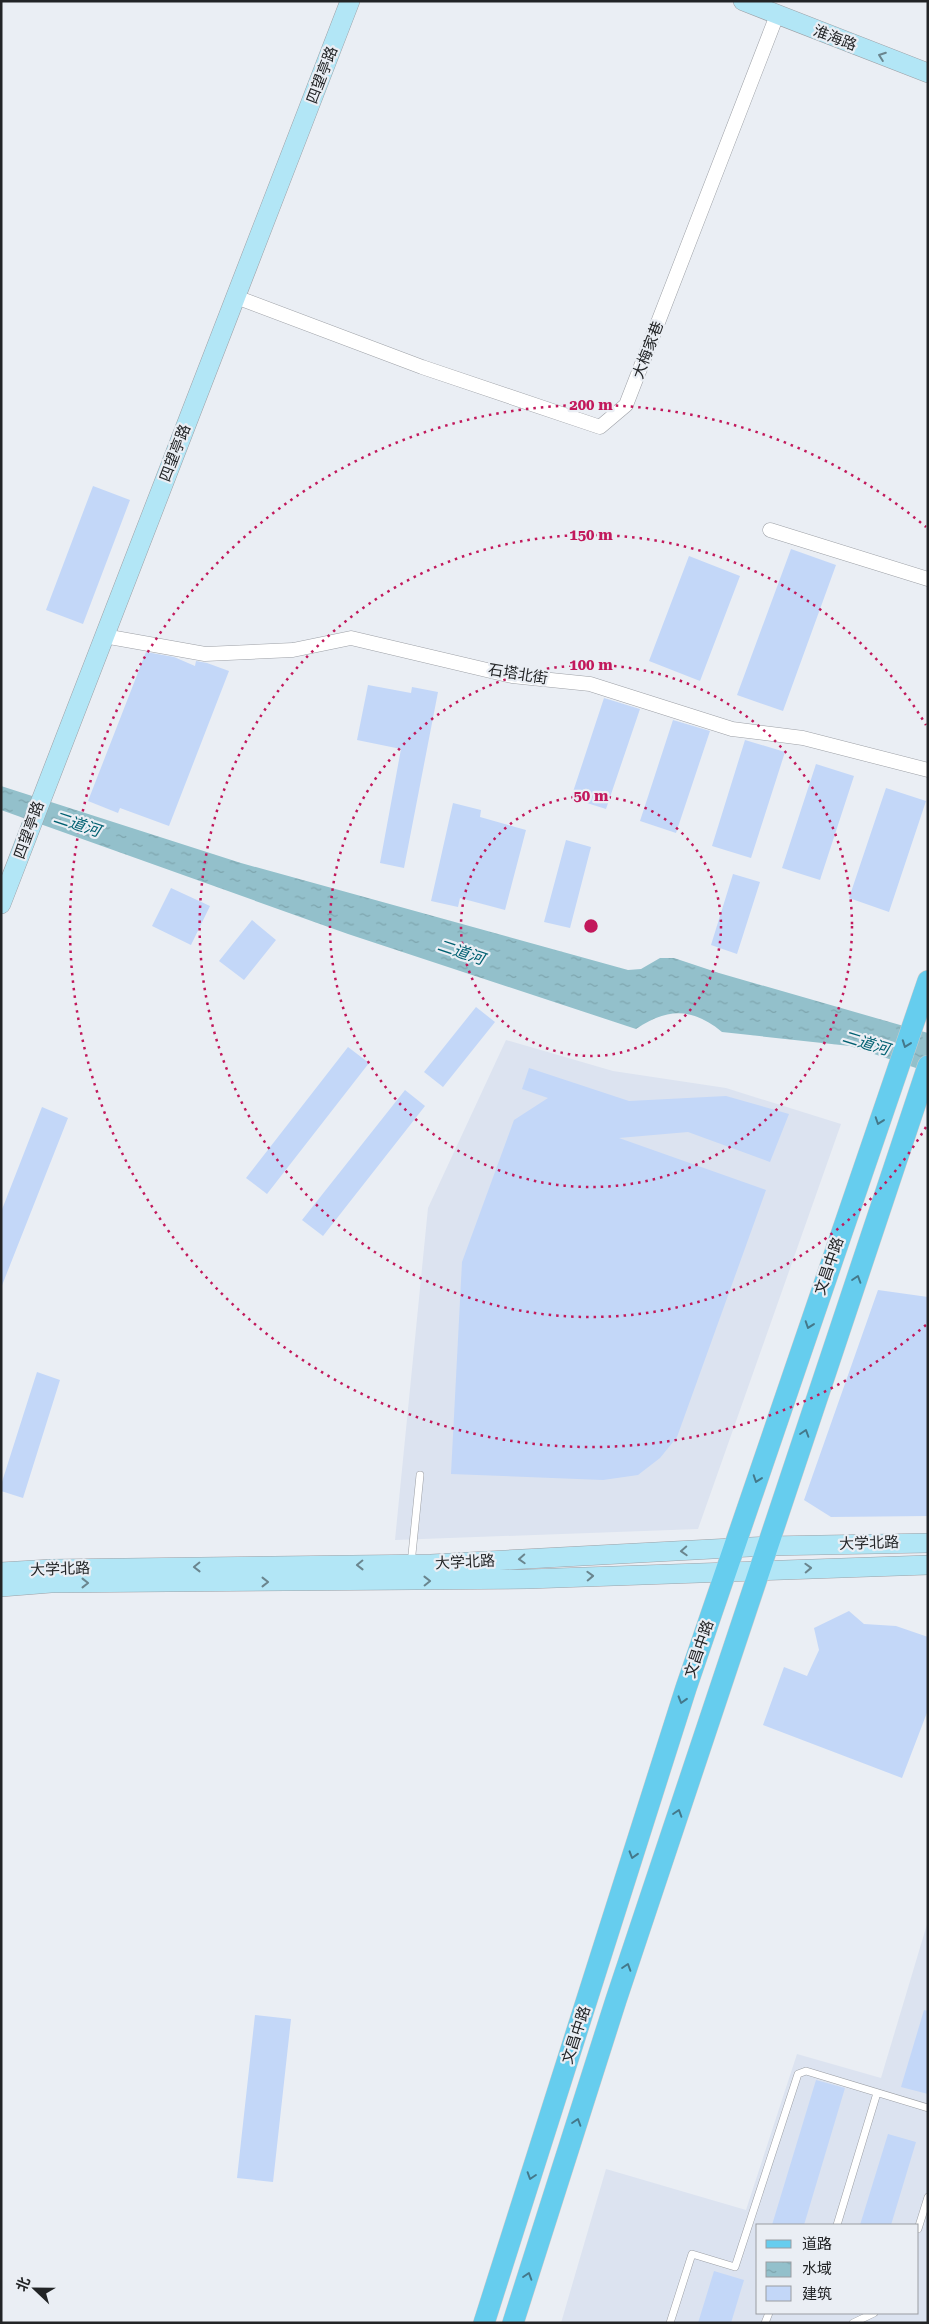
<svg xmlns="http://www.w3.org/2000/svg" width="929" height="2324" viewBox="0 0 929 2324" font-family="'Roboto Serif','Noto Sans SC',serif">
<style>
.built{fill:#dce3f0;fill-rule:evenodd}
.water{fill:url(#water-ripples)}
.building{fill:#c3d7f8}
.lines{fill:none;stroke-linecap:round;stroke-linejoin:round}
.lane-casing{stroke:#9da0a6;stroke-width:8}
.street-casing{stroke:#9da0a6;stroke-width:15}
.secondary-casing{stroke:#9da0a6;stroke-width:20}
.primary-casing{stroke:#cacacb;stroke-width:22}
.lane{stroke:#fff;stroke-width:7}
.street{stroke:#fff;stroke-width:14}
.secondary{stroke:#b2e6f6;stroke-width:19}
.primary{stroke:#66cdee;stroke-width:21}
.oneway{stroke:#6a858e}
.oneway2{stroke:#44788a}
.ring{fill:none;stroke:#c2185b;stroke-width:2.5;stroke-dasharray:2.5 5}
.labels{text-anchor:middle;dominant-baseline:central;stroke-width:4.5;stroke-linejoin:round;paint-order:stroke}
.street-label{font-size:15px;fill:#222426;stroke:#eaeef4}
.water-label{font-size:16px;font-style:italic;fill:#006071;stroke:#eaeef4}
.centre{fill:#c2185b;stroke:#eaeef4;stroke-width:2.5}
.ring-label{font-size:15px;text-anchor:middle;font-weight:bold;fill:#c2185b;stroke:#eaeef4;stroke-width:4.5;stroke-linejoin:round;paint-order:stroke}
</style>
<defs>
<pattern id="water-ripples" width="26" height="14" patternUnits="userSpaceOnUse" patternTransform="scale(1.25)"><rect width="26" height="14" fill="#93c0cb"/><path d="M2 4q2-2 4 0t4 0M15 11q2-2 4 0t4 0" fill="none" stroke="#7ea5ae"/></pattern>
</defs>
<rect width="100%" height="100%" fill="#eaeef4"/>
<path class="built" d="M506 1040 613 1071 726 1088 841 1124 698 1529 395 1540 428 1208Z
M928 1921V2323H561L606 2169 746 2210 797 2054 881 2078ZM758 2225H918V2313H758Z"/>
<path class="water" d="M1 786 241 863 628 970 641 969 660 958H674L719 973 928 1033V1072L850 1046 722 1032C692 1007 667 1008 636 1029L348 934 1 810Z"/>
<path class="building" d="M93 486 130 500 83 624 46 610Z
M791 549 836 565 783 711 737 695Z
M689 556 740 576 700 681 649 661Z
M146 652 174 657 195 666 196 661 207 663 229 671 169 826 120 808 118 813 88 801Z
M368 685 411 693 412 687 438 692 404 868 380 863 401 749 357 740Z
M604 698 640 709 606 809 571 798Z
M673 720 710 731 676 833 640 821Z
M745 740 785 752 751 858 712 846Z
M816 764 854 776 820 880 782 868Z
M886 788 926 801 889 912 849 898Z
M453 803 481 810 480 817 526 830 505 910 460 898 458 907 431 901Z
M566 840 591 847 570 928 544 922Z
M733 874 760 882 737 954 711 945Z
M171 888 210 906 191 945 152 926Z
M252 920 276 940 244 980 219 961Z
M476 1007 495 1022 443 1087 424 1072Z
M348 1047 369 1063 267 1194 246 1178Z
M529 1068 629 1101 726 1096 789 1114 770 1162 688 1132 619 1138 766 1190 677 1437 660 1458 638 1475 603 1480 451 1474 462 1262 514 1120 548 1098 522 1089Z
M405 1090 425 1106 323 1236 302 1220Z
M42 1107 68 1118 1 1288V1212Z
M878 1290 928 1297V1516L831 1517 804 1500Z
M37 1372 60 1380 23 1498 1 1491V1485Z
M849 1611 864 1624 896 1626 928 1637V1710L902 1778 763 1725 784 1667 807 1676 819 1650 814 1628Z
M924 2010 928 2011V2094L901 2087Z
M255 2015 291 2019 273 2182 237 2178Z
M816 2080 845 2088 804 2225H772Z
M888 2134 916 2142 891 2225H860Z
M714 2271 744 2280 731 2323H698Z"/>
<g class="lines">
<g class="lane-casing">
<path id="lane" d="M411 1564 420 1475
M837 2225 877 2093
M918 2229 928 2197
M670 2323 692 2254 735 2267 798 2074 806 2071 928 2108
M765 2323 769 2313
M853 2323 874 2313"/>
</g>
<g class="street-casing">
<path id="street" d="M236 297 422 367 600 427 626 405 777 15
M770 530 928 579
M104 636 205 654 293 650 351 638 512 676 590 684 732 729 803 738 928 770"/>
</g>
<g class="secondary-casing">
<path id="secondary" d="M743 1 928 73
M1 904 350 1
M1 1572 51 1569 431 1564 768 1546 928 1543
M1 1587 51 1583 528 1579 928 1565"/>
</g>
<g class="primary-casing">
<path id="primary" d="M484 2323 686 1688 928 981
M513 2323 616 2000 928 1066"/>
</g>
<use href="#lane" class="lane"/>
<use href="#street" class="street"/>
<use href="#secondary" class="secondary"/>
<use href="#primary" class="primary"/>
</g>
<defs><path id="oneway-chevron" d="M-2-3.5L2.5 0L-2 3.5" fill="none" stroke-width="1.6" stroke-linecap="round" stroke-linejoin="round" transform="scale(1.25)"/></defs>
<g class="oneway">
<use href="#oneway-chevron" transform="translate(882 56) rotate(-160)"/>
<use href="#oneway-chevron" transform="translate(684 1551) rotate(177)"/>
<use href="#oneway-chevron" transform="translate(522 1559) rotate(177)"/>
<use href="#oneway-chevron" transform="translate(360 1565) rotate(179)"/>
<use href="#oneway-chevron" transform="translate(197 1567) rotate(179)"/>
<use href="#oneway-chevron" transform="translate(808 1568) rotate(-2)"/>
<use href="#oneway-chevron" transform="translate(590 1576) rotate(-2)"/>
<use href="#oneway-chevron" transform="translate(427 1581) rotate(-1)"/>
<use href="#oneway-chevron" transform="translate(265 1582)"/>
<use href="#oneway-chevron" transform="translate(85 1583)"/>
</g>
<g class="oneway2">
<use href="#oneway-chevron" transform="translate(906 1044) rotate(110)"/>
<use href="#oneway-chevron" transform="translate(879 1121) rotate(109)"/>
<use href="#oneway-chevron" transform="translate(857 1279) rotate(-72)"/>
<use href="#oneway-chevron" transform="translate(809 1325) rotate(109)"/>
<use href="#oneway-chevron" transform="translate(805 1433) rotate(-72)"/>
<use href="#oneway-chevron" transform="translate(757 1479) rotate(109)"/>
<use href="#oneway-chevron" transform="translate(682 1700) rotate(107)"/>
<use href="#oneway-chevron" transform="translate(678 1813) rotate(-72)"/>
<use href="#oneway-chevron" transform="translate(633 1855) rotate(107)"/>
<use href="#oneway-chevron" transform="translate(627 1967) rotate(-72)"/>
<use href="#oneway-chevron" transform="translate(577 2122) rotate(-72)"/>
<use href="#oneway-chevron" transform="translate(531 2176) rotate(108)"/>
<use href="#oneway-chevron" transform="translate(528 2276) rotate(-72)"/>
</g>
<g class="ring">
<circle cx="591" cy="926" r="130"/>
<circle cx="591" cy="926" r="261"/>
<path d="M926 1127A391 391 0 1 1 926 725"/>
<path d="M926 1325A521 521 0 1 1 926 527"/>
</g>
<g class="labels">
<g class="street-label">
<text transform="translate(835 38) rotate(21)">淮海路</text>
<text transform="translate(322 75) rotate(-69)">四望亭路</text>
<text transform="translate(648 350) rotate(-69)">大梅家巷</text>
<text transform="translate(175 453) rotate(-69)">四望亭路</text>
<text transform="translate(518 674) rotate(9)">石塔北街</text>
<text transform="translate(29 830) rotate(-70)">四望亭路</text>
<text transform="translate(829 1266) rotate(-71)">文昌中路</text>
<text transform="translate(869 1543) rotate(-2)">大学北路</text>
<text transform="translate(465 1562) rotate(-3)">大学北路</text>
<text transform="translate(60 1569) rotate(-2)">大学北路</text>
<text transform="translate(699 1649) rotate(-71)">文昌中路</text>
<text transform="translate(576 2035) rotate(-72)">文昌中路</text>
</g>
<g class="water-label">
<text transform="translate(77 824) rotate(18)">二道河</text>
<text transform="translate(461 952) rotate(18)">二道河</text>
<text transform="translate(866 1043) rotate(17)">二道河</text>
</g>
</g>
<circle cx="591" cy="926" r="8" class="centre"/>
<g class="ring-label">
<text x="591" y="410">200 m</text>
<text x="591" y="540">150 m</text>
<text x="591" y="670">100 m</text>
<text x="591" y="801">50 m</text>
</g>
<rect width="929" height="2324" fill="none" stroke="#222426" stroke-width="5"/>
<rect x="756" y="2224" width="162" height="90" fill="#eaeef4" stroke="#9a9da2"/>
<rect x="766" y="2240" width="25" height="8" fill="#66cdee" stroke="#9a9da2"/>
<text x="802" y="2249" font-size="15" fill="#222426">道路</text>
<rect x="766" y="2262" width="25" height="15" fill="url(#water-ripples)" stroke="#9a9da2"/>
<text x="802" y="2274" font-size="15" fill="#222426">水域</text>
<rect x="766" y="2286" width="25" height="15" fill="#c3d7f8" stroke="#9a9da2"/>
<text x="802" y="2299" font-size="15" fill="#222426">建筑</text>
<g transform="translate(35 2289) rotate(292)" stroke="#eaeef4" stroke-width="4" paint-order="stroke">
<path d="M0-4L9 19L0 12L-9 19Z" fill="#222426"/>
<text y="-8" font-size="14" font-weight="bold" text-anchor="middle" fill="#222426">北</text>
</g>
</svg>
